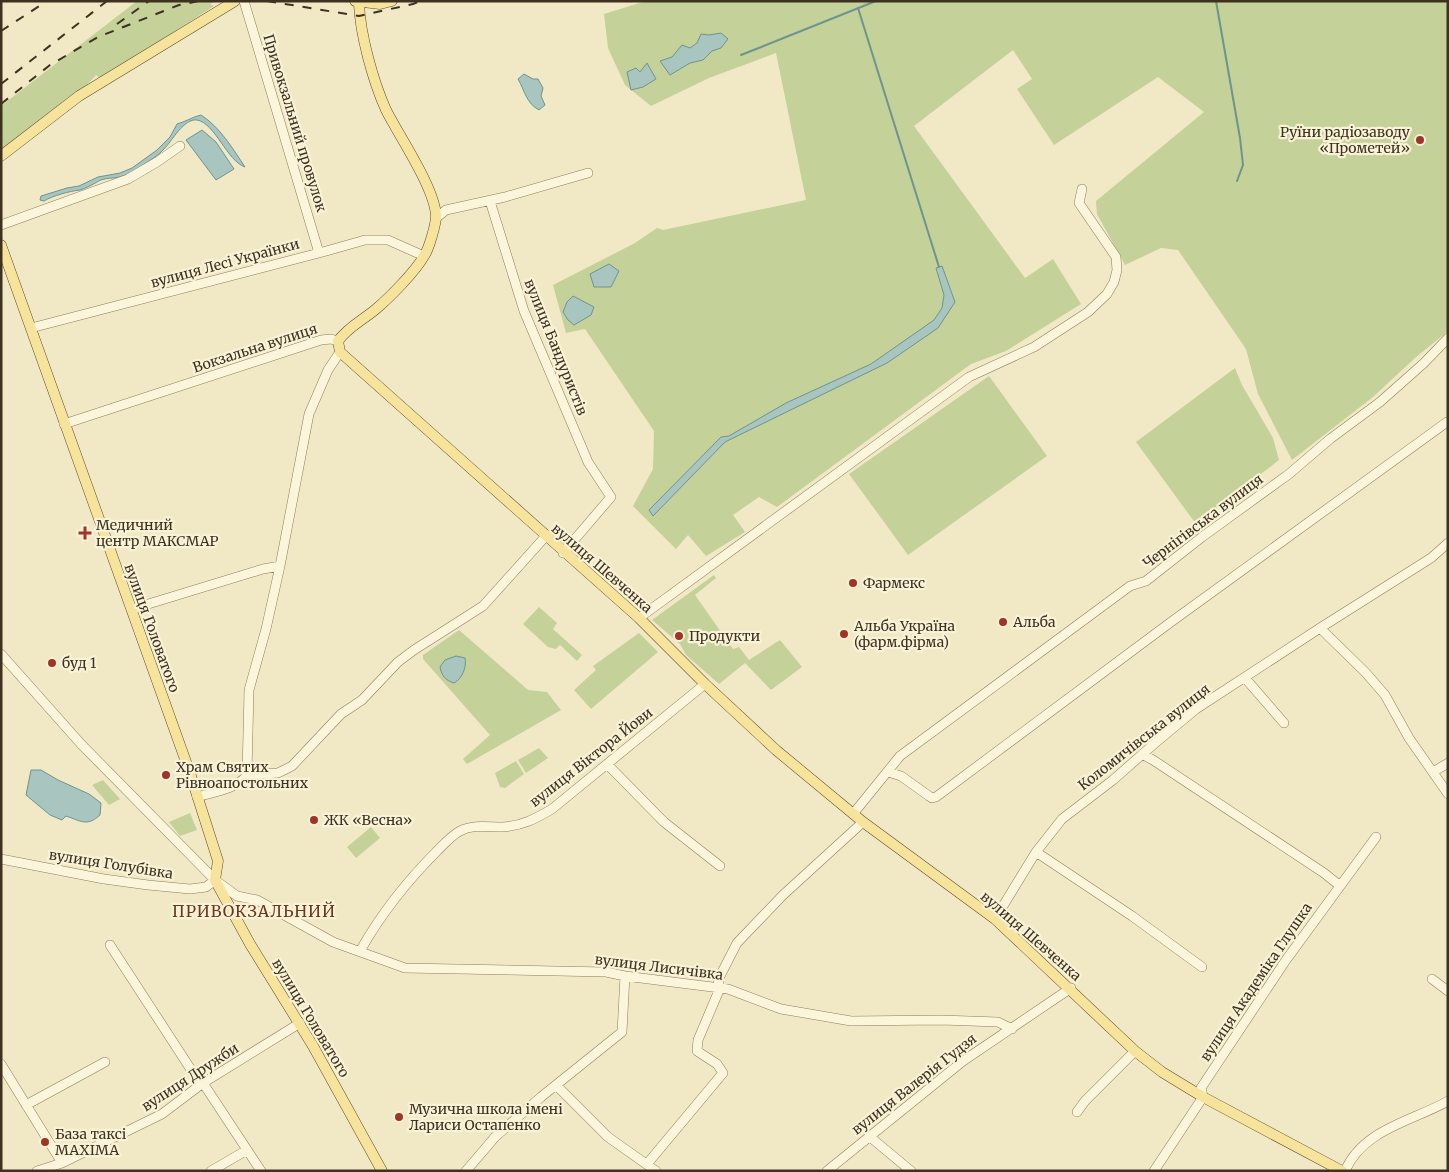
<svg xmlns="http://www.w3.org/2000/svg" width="1449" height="1172" viewBox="0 0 1449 1172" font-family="Merriweather,serif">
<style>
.green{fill:#c4d199}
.water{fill:#a8c5c0;stroke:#6e948f}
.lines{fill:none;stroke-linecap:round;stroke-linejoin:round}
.stream{stroke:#6e948f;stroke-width:2}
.minor-casing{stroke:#8f7c5a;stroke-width:10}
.major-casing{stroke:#5d492e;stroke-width:11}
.minor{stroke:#fbf5db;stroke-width:9}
.major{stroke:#f6e49d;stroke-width:10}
.rail{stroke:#3e311f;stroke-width:2;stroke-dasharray:9 9;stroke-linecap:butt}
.poi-dot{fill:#a23326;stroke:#f8f2d7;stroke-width:2}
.labels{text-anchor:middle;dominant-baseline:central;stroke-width:4.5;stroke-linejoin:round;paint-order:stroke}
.street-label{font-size:14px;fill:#3e311f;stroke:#f8f2d7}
.poi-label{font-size:14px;fill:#3e311f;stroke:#f8f2d7;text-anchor:start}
.quarter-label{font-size:16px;letter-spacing:1px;fill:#6e361b;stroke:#f8f2d7}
</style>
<rect width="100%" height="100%" fill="#f1e9c6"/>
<path class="green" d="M137 1H216L210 4 214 6 101 79 96 75 85 87 1 151V106Z
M646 1H1448V331L1415 358 1373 397 1292 460 1258 394 1246 349 1178 250 1161 248 1125 265 1097 214 1096 201 1204 112 1158 77 1054 145 1017 89 1032 79 1013 50 914 126 1025 278 1053 259 1081 304 1006 351 971 364 777 507 759 497 733 515 745 532 706 556 688 535 676 549 633 506 653 469 654 431 585 329 566 333 553 285 635 243 657 228 663 230 806 200 776 53 709 78 651 106 625 85 608 48 604 14Z
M1235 368 1242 385 1273 438 1279 460 1196 524 1136 442Z
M989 376 1047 456 908 555 849 474Z
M714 575 716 578 695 595 733 649 739 647 749 660 780 640 802 667 771 690 745 663 719 684 686 655 680 644 652 620Z
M539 607 557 623 553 629 582 655 577 661 560 645 556 649 548 647 523 624Z
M459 630 528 690 547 692 561 710 467 764 463 759 490 735 423 659V655Z
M639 633 658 652 591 709 574 690 596 670 593 666Z
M539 748 548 758 526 773 518 760Z
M516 761 524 774 505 788 500 787 495 773Z
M103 780 120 799 109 805 92 785Z
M190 813 197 830 180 836 169 822Z
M371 827 380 838 356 858 347 847Z"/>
<path class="water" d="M721 33 728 39 721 48 712 51 703 60 690 63 670 75 660 61 672 57 682 45 690 48 697 43 701 34 709 35Z
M647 63 656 79 643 87 631 90 627 72 636 68 640 72Z
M524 74 533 79H538L543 88 541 96 545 105 539 110C526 103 525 91 518 79Z
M201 115C220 127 233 149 245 167 227 161 215 123 197 120 184 118 172 141 164 149 158 156 150 160 143 165 137 169 129 175 123 176 115 179 104 177 97 182 92 185 86 188 80 190 70 191 52 196 44 201L40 200 41 196 67 188 79 186 98 177 120 173 132 168 157 150 170 137 177 124C185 122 192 117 201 115Z
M202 130 216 142 234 169 216 180 186 140Z
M609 264 619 271 611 287H594L590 274Z
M942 266 955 302 938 328 887 363 725 442 653 516 649 510 721 437 729 436 786 403 871 364 934 320 942 308 944 295 936 268Z
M573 296 594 307 591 315 574 325 568 320 563 312 567 302Z
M456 656 465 658C467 667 462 679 454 683 445 680 442 676 440 667L445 660Z
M31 770H41L58 780 89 794 101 803 100 815C87 827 81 821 66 816L62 820 50 815 26 795Z"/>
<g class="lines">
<path class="stream" d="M1216 1 1240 138 1243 165 1237 181
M858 8 939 267
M741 55 876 1"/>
<g class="minor-casing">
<path id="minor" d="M244 1 319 253
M490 201 524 311 588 462 611 497 563 553
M436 218 446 210 505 197 588 173
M1 225 128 179 157 162 180 146
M31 328 319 253 365 240H388L424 256
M64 424 321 340 331 339 338 341
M132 609 263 569 280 566
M639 618 969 377 1034 347 1088 312 1107 294 1114 282 1117 270 1116 257 1079 203 1082 189
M1320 628 1366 673 1385 695 1409 738 1448 794
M1 654 81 744 215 880 237 896 257 900 333 942 405 968 606 972 625 976 728 989 781 1009 851 1021 941 1020 998 1022 1012 1029
M1245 678 1284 723
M1142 754 1153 760 1324 873 1339 885
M607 764 664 822 720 866
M888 772 901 776 929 796 932 798 936 797 1171 622 1447 422
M1433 772 1448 763
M247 775 278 773 292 766 341 714 362 700 398 662 414 650 483 606 545 537
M197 797C214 792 237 789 247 775L249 690 266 629 280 566 309 414 328 370 340 352
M853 814 900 756 1130 586 1146 581 1202 537 1289 474 1330 439 1380 402 1424 363 1448 338
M1 859 104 879 148 885 190 889 206 887 215 880
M995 919 1036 852
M110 945 201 1085
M360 951C381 914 407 881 437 851 444 844 452 835 460 831 473 824 488 827 502 827 522 826 535 819 552 809L705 684
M1202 967 1132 916 1036 852 1062 819 1113 780 1154 744 1196 709 1320 628 1431 558 1448 543
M1432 979 1448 991
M1 1064 62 1163
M203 1083 261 1171
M556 1085 608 1137 656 1171
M26 1105 105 1062
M1077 1112 1085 1101 1135 1051
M869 1136 911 1171
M647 1164 723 1073 717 1064 697 1051 698 1040 720 988 718 980 737 943 783 895 863 822
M37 1171 62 1163 162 1114 203 1083 300 1023
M211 1171 247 1150
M466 1171 495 1137 541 1097 622 1032 625 976
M827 1171 963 1061 1071 988
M1154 1171 1203 1097 1201 1088 1286 960 1376 837
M1345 1171C1363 1129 1413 1121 1448 1101"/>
</g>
<g class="major-casing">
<path id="major" d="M355 1 380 4 392 1
M359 3C360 34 373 81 386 110 399 136 435 188 436 216 436 224 429 249 424 256 416 271 389 298 376 309 363 320 348 327 338 341L340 352 639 618 705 684 776 750 863 822 995 919 1135 1051 1162 1072 1203 1097 1342 1171
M1 156 79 96 235 1
M1 245 190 773 218 861 215 880 250 944 313 1046 382 1171"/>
</g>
<use href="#minor" class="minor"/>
<use href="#major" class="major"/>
<path class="rail" d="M267 1 359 16 413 4 421 1
M117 24 149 1
M1 31 47 1
M1 84 107 1
M1 104 50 65 98 37 179 5 199 1"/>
</g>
<g class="poi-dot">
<circle cx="1420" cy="140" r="5"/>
<path d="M82.5 525.5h5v5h5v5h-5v5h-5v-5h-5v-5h5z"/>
<circle cx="853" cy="583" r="5"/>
<circle cx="1003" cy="622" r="5"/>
<circle cx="844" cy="634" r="5"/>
<circle cx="679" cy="636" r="5"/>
<circle cx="52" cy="663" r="5"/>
<circle cx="166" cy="775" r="5"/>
<circle cx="314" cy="820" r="5"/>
<circle cx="399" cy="1117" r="5"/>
<circle cx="45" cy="1142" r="5"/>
</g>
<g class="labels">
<g class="street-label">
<text transform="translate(295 123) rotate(73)">Привокзальний провулок</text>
<text transform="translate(225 263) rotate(-15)">вулиця Лесі Українки</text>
<text transform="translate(556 347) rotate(68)">вулиця Бандуристів</text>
<text transform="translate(255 348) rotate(-18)">Вокзальна вулиця</text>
<text transform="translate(1203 521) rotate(-37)">Чернігівська вулиця</text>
<text transform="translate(602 568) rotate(41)">вулиця Шевченка</text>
<text transform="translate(152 628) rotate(70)">вулиця Головатого</text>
<text transform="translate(1144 737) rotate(-38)">Коломичівська вулиця</text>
<text transform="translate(591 757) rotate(-38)">вулиця Віктора Йови</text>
<text transform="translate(111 864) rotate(9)">вулиця Голубівка</text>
<text transform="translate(1031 936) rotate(41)">вулиця Шевченка</text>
<text transform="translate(659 967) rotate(7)">вулиця Лисичівка</text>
<text transform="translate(1256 982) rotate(-56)">вулиця Академіка Глушка</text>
<text transform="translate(311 1018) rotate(59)">вулиця Головатого</text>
<text transform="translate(190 1077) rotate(-33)">вулиця Дружби</text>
<text transform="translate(914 1084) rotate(-38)">вулиця Валерія Гудзя</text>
</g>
<g class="poi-label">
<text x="1410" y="132" text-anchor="end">Руїни радіозаводу<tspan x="1410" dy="16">«Прометей»</tspan></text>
<text x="96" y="525">Медичний<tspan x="96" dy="16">центр МАКСМАР</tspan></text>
<text x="863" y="583">Фармекс</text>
<text x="1013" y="622">Альба</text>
<text x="854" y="626">Альба Україна<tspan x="854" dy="16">(фарм.фірма)</tspan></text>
<text x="689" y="636">Продукти</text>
<text x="62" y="663">буд 1</text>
<text x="176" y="767">Храм Святих<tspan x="176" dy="16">Рівноапостольних</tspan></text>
<text x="324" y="820">ЖК «Весна»</text>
<text x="409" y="1109">Музична школа імені<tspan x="409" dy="16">Лариси Остапенко</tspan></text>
<text x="55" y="1134">База таксі<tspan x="55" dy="16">MAXIMA</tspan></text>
</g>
<g class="quarter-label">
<text x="254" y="911">ПРИВОКЗАЛЬНИЙ</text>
</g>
</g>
<rect width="1449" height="1172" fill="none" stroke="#3e311f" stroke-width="5"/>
</svg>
